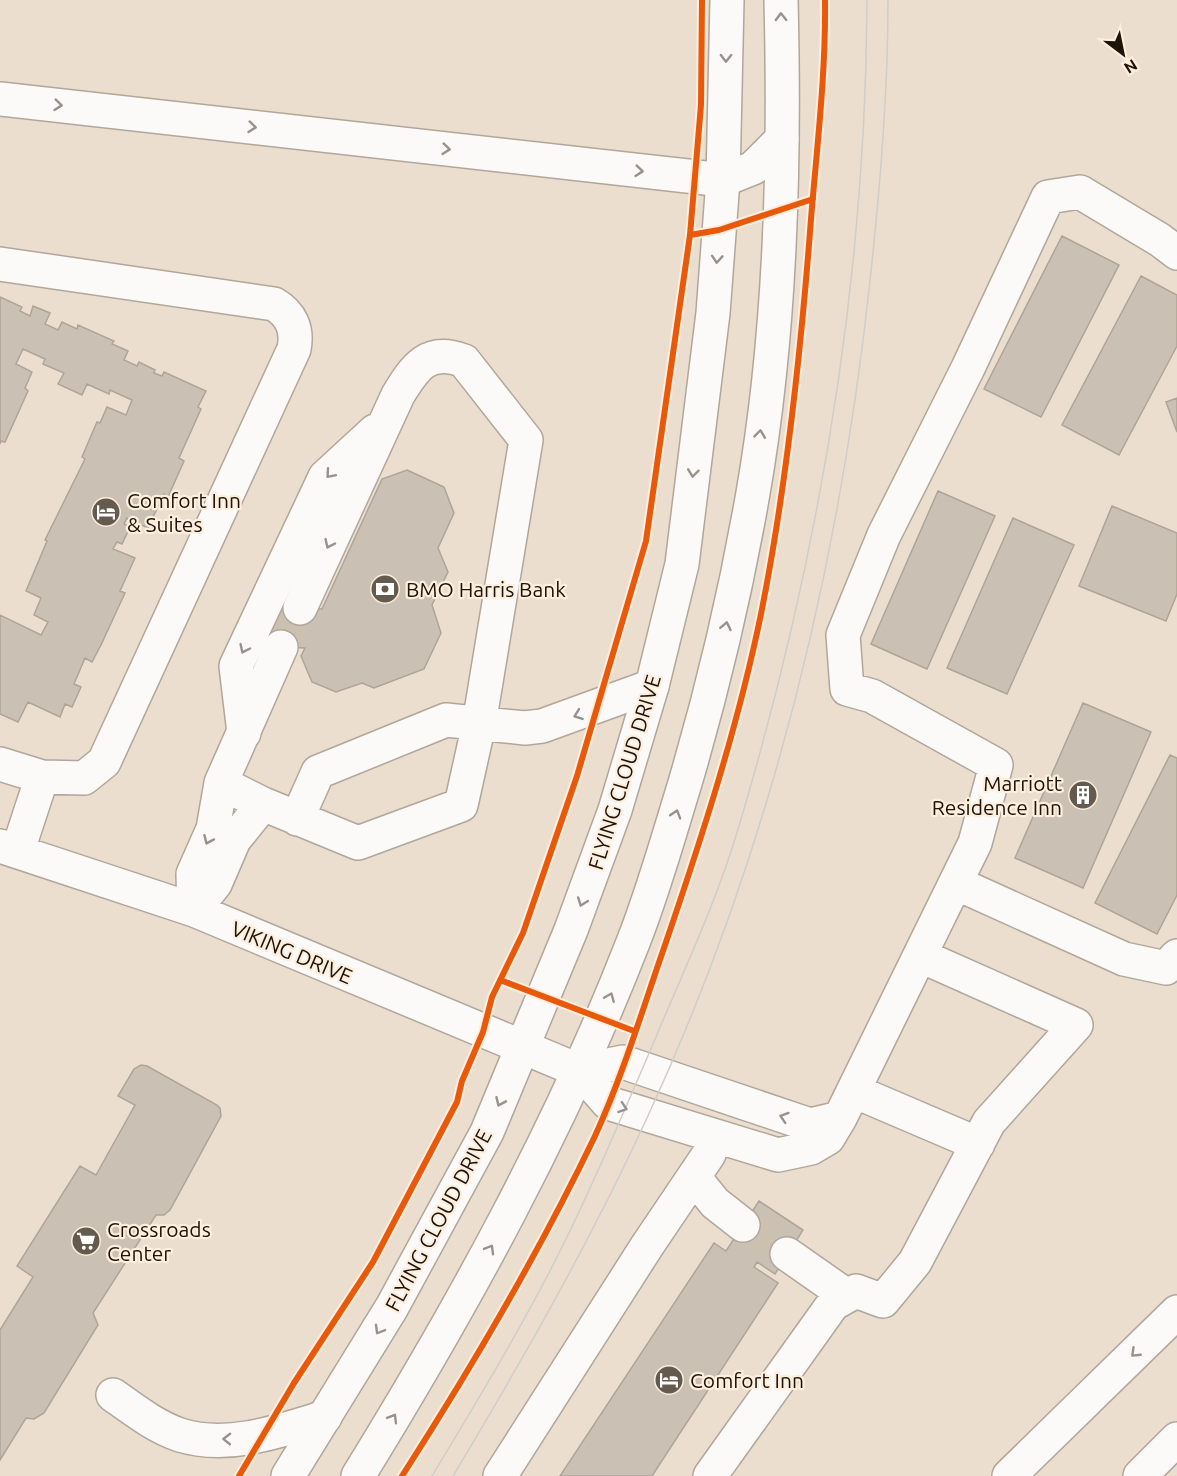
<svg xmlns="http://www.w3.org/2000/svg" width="1177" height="1476" viewBox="0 0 1177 1476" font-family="Ubuntu,sans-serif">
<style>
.building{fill:#cbc0b4;stroke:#aea499;stroke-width:1.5}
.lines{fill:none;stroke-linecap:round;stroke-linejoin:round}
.minor-tunnel{stroke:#ccc0b1;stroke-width:33;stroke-dasharray:33 16;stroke-linecap:butt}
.minor-casing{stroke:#b1a69b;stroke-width:36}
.major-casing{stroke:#b1a69b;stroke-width:36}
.highway-casing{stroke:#b1a69b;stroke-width:36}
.minor{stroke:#fcfaf8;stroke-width:33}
.major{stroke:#fcfaf8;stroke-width:33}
.highway{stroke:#fcfaf8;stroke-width:33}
.tram{stroke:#d1cdc8;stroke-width:1.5}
.cycleway-casing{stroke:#fdeedd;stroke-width:10}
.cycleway{stroke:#e8590c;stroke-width:6}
.oneway{stroke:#97928c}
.labels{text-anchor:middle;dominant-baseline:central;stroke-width:4.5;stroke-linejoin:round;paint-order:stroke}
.poi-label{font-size:21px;fill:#1c1309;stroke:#fdeedd;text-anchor:start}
.street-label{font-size:21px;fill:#1c1309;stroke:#fdeedd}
</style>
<rect width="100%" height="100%" fill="#ebdecf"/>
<path class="building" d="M1062 236 1119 265 1041 417 984 389Z
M1141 276 1177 295V346L1119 455 1062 425Z
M0 297 22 307 20 311 30 316 33 306 50 313 45 324 58 330 62 322 77 329 78 325 114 341 112 344 128 351 124 360 137 366 139 362 155 370 154 373 162 376 164 372 206 391 198 407 201 409 179 458 184 461 168 497 164 494 148 528 127 518 124 524 130 527 122 544 117 542 113 549 135 558 120 591 125 593 101 645 92 662 85 658 74 684 81 687 72 707 65 704 60 717 28 702 18 722 0 714V615L41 635 48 622 34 615 41 598 26 591 47 541 45 540 85 459 82 457 97 422 100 423 107 407 126 415 132 400 110 390 109 394 87 384 82 395 58 384 64 373 43 364 45 359 23 349 16 364 32 372 25 388 28 391 5 442 1 441 0 444Z
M1177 398V432L1166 402Z
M407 470 444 487 454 513 438 548 448 572 432 605 441 633 424 669 374 688 362 683 336 692 312 682 301 656 305 648 256 646 275 607 322 609 382 479Z
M938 491 995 516 927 669 871 644Z
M1112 506 1177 533V594L1166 621 1079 586Z
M1013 518 1074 545 1007 694 947 668Z
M1083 703 1151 732 1083 888 1015 858Z
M1170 755 1177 758V895L1157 934 1095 903Z
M141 1065 147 1066 217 1105 220 1108 221 1116 170 1210 164 1215H156L93 1313 98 1325 44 1413 34 1419 26 1418 0 1460V1330L33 1277 17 1266 80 1166 96 1175 135 1105 118 1096 134 1069Z
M759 1201 803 1230 775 1274 757 1262 754 1267 778 1283 652 1476H560L714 1243 726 1251Z"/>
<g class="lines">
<path class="minor-tunnel" d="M281 647 300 608
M743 1225 787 1254"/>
<g class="minor-casing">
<path id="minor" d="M0 264 274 304C291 314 298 329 294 349L104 762 84 778 42 777 18 850
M244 733 236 666 325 477 375 431
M0 764 42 777
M221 783 263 804 358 843 461 805 479 724 526 440 464 361C428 347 415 367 398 395L300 608
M297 819 318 772 446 720 525 728 542 726 652 686
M0 846 194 910 580 1071 608 1103 778 1155 811 1148 828 1138 840 1118 975 843 996 765 872 696 847 689 843 635 884 535 968 368 1048 197 1080 192 1160 240 1177 253
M956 883 1124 959 1166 968 1177 956
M194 910 193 874 213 829 221 783 281 647
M194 910 215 884 234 840 263 804
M580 1071 623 1062 810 1125 840 1118
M854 1091 978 1144
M694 1177 715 1203 743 1225
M787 1254 847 1296
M113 1395C134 1410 156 1427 180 1435 228 1450 280 1431 325 1417
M500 1476 647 1246 709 1154 713 1136
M710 1476 833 1304 856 1291 883 1301 915 1262 989 1122 1076 1025 921 956"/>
</g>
<g class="major-casing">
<path id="major" d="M288 1476 392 1307 487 1132 571 930 615 810 652 686 682 564 713 313 723 180 727 0
M358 1476C464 1304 561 1128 634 940 654 889 669 835 685 783 713 688 736 591 753 493 781 333 785 162 781 0"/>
</g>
<g class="highway-casing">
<path id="highway" d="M0 99 723 180 753 168 782 139
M1009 1476 1177 1312
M1140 1476 1177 1439"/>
</g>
<use href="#minor" class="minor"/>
<use href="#major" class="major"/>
<use href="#highway" class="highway"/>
<path class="tram" d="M432 1476C479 1398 527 1319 567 1237 598 1174 625 1109 653 1044 683 972 717 901 739 826 819 558 866 280 867 0
M453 1476C523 1359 590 1242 647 1118 769 854 839 570 870 281 880 187 888 95 888 0"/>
<g class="cycleway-casing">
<path id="cycleway" d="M690 235 719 230 813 199
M500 980 634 1031
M239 1476 294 1383 373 1262 457 1102 462 1081 483 1032 492 997 523 933 577 776 646 541 690 235 701 105 702 0
M402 1476C472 1367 539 1253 595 1136 623 1075 643 1008 665 945 702 837 738 726 761 614 787 484 801 351 811 219 817 146 826 73 825 0"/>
</g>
<use href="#cycleway" class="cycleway"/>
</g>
<defs><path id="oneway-chevron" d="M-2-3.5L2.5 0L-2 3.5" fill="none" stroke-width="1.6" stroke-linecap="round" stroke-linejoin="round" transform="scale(1.5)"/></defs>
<g class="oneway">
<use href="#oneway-chevron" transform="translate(781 17) rotate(-91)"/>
<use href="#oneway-chevron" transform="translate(726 58) rotate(91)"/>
<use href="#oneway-chevron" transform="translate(58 105) rotate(6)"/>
<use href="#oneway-chevron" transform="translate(252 127) rotate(6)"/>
<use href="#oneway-chevron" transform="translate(446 149) rotate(6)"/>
<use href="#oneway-chevron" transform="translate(639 171) rotate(6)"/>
<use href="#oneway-chevron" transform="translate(717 259) rotate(94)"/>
<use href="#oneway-chevron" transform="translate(760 434) rotate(-83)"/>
<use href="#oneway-chevron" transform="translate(693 473) rotate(97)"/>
<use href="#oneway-chevron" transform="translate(330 474) rotate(131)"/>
<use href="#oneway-chevron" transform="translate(329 544) rotate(115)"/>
<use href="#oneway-chevron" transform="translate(726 626) rotate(-78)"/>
<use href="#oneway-chevron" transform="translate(244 649) rotate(115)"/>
<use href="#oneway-chevron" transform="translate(578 715) rotate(160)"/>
<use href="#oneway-chevron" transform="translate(676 814) rotate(-73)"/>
<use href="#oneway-chevron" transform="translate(208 840) rotate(114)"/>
<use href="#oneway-chevron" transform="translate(582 902) rotate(110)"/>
<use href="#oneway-chevron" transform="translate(610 997) rotate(-67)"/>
<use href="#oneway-chevron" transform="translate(500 1102) rotate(114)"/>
<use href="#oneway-chevron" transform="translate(623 1108) rotate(19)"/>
<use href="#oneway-chevron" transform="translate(784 1117) rotate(-162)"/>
<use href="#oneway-chevron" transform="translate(490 1249) rotate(-60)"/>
<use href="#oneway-chevron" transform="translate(379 1330) rotate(120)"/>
<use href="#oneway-chevron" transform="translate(1135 1353) rotate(136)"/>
<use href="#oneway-chevron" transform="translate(393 1418) rotate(-59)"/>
<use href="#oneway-chevron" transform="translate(227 1439) rotate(-179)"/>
</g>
<defs>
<g id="hotel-disc" transform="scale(1.5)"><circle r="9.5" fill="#645a4e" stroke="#fdeedd"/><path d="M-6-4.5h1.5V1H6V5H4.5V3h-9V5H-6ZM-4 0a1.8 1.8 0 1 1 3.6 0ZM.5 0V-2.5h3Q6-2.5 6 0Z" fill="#fff"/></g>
<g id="bank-disc" transform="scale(1.5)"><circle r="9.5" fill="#645a4e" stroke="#fdeedd"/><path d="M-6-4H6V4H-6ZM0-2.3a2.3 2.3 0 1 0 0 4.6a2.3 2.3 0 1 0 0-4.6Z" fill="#fff"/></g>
<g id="building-disc" transform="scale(1.5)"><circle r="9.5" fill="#645a4e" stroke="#fdeedd"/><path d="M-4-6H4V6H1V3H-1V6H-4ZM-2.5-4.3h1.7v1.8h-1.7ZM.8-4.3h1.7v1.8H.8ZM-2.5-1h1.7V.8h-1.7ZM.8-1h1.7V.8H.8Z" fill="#fff"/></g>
<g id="supermarket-disc" transform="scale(1.5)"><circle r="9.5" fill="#645a4e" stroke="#fdeedd"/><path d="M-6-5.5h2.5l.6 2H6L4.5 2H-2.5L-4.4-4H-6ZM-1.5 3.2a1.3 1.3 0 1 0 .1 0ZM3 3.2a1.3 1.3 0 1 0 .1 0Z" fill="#fff"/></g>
</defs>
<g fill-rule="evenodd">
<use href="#hotel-disc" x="106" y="512"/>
<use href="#bank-disc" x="385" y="589"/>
<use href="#building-disc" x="1083" y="795"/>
<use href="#supermarket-disc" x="86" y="1241"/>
<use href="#hotel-disc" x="669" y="1380"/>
</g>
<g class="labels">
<g class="poi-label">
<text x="127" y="500">Comfort Inn<tspan x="127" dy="24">&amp; Suites</tspan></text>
<text x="406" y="589">BMO Harris Bank</text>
<text x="1062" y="783" text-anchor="end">Marriott<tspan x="1062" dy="24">Residence Inn</tspan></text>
<text x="107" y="1229">Crossroads<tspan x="107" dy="24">Center</tspan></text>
<text x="690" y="1380">Comfort Inn</text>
</g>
<g class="street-label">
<text transform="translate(624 772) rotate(-73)">FLYING CLOUD DRIVE</text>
<text transform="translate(292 952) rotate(23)">VIKING DRIVE</text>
<text transform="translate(438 1220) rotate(-62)">FLYING CLOUD DRIVE</text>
</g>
</g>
<g transform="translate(1123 54) rotate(148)" stroke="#fdeedd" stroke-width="4.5" paint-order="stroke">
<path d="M0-4.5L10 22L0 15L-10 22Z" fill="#1c1309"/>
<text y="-9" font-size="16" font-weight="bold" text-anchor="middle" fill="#1c1309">N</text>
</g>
</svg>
